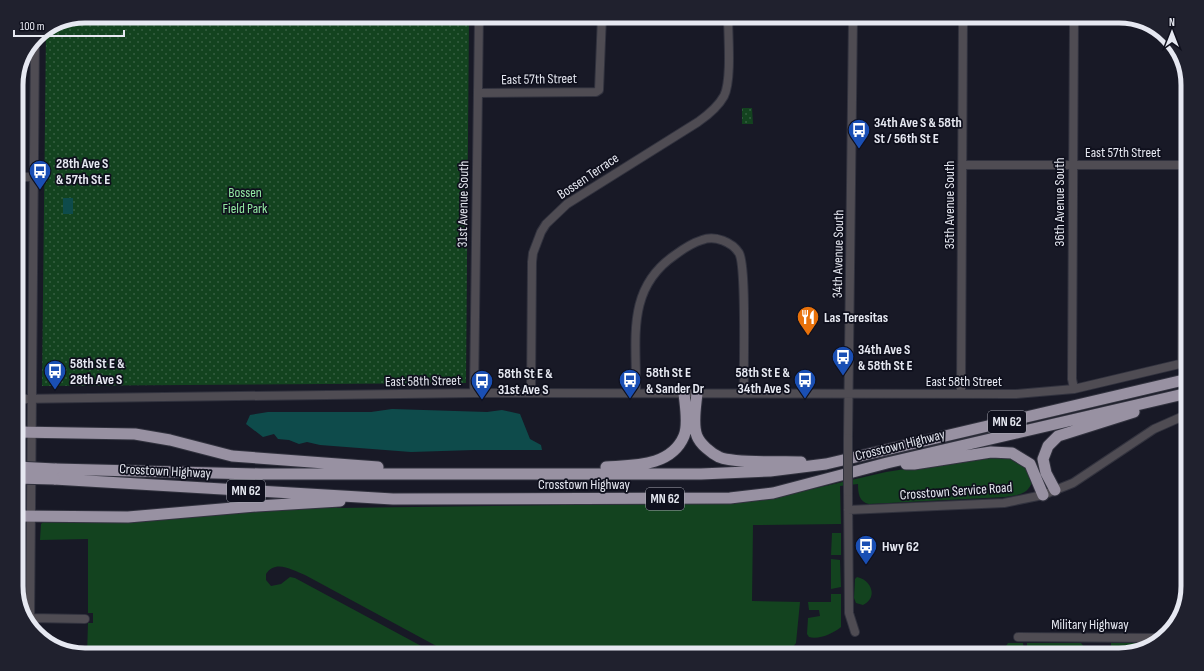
<svg xmlns="http://www.w3.org/2000/svg" width="1204" height="671" viewBox="0 0 1204 671" font-family="'Sofia Sans Condensed',sans-serif">
<style>
.grass{fill:#13431f}
.park{fill:url(#park-dots)}
.water{fill:#0e4b4b}
.lines{fill:none;stroke-linecap:round;stroke-linejoin:round}
.minor-casing{stroke:#31323e;stroke-width:10}
.highway-casing{stroke:#31323e;stroke-width:13}
.minor{stroke:#4f4c53;stroke-width:8}
.highway{stroke:#9891a2;stroke-width:11}
.minor-bridge-casing{stroke:#31323e;stroke-width:10;stroke-linecap:butt}
.highway-bridge-casing{stroke:#31323e;stroke-width:13;stroke-linecap:butt}
.minor-bridge{stroke:#4f4c53;stroke-width:8}
.highway-bridge{stroke:#9891a2;stroke-width:11}
.labels{text-anchor:middle;dominant-baseline:central;stroke-width:3.5;stroke-linejoin:round;paint-order:stroke}
.shield{fill:#0f101d;stroke:#a6a7b1;stroke-width:1}
.shield-label{font-size:13px;font-weight:bold;fill:#e6e8f1}
.street-label{font-size:14px;fill:#e6e8f1;stroke:#0f101d}
.poi-label{font-size:14px;font-weight:bold;fill:#e6e8f1;stroke:#0f101d;text-anchor:start}
.park-label{font-size:14px;fill:#92e8a2;stroke:#0f101d}
.rim{fill:none;stroke:#e6e8f1;stroke-width:5}
</style>
<defs>
<pattern id="park-dots" width="8" height="8" patternUnits="userSpaceOnUse"><rect width="8" height="8" fill="#13431f"/><path d="M2 2h.1M6 6h.1" fill="none" stroke="#355e40" stroke-width="1.8" stroke-linecap="round"/></pattern>
</defs>
<rect width="100%" height="100%" fill="#181926"/>
<path class="grass" d="M988 456C1013 458 1020 455 1033 479 1029 495 1018 495 1005 497L869 504C859 502 858 493 858 484L840 486 841 524 753 525 752 601 800 602 796 643 792 648 780 655H453L305 575C293 570 275 559 266 574V580L271 586 281 584 290 577 295 578 438 655H87L88 623H93V613H88V539L40 540 41 524 44 521 337 507V508L711 503 795 493 886 472Z
M16 522 18 524 20 535V602L16 590Z
M832 533H841V555H831Z
M831 559 840 560 841 587 831 589Z
M857 577C872 580 878 598 863 605L856 603 854 598 855 579Z
M831 594H841V627C834 633 819 640 809 637L807 634 808 618 820 616 819 610H809L808 602H831Z
M1008 643H1023L1025 655H1000Z
M1027 643H1081L1085 648 1086 655 1027 654Z
M1111 643H1143L1146 647 1135 650 1111 651Z
M820 646 835 648 849 655H799Z"/>
<path class="park" d="M86 16H469L466 383 42 386 46 30 59 21Z
M742 108H752L753 124H742Z"/>
<path class="water" d="M63 198H73V214H63Z
M392 409 487 412 502 410 520 414 530 439 541 445 542 450H474L411 452 320 445 307 442 299 444 289 440 278 439 274 434 263 437 246 424 250 415 268 412H371Z"/>
<g class="lines">
<g class="minor-casing">
<path id="minor" d="M478 93 596 92 599 90 602 16
M962 165H1187
M16 177H35
M1182 364 1184 71
M1074 389 1072 379 1074 16
M474 393 479 16
M531 393 532 262 533 253 541 232 546 224 567 204 698 122C708 115 718 107 724 96 732 80 728 35 728 16
M636 393C637 340 625 289 675 255 683 249 692 243 702 240 715 235 732 242 739 253 747 267 743 370 744 393
M961 394 963 16
M16 399 474 393 1016 394 1074 389 1188 362
M848 438 853 16
M848 492 849 613 855 632
M848 510 1004 503 1043 495 1073 483 1154 429 1188 414
M30 618 85 619
M30 625 35 39
M1018 637 1161 638"/>
</g>
<g class="highway-casing">
<path id="highway" d="M697 393C696 405 692 424 697 436 700 444 711 453 719 457 735 464 781 461 801 462
M16 432 135 434 170 440 232 456 378 467
M906 464H914L991 452 1012 453 1030 464 1043 495
M606 467C633 465 671 467 684 436 689 424 685 405 684 393
M55 469 261 474H701L770 471 826 464 1188 379
M54 479 393 499 730 498 773 493 887 463 1188 393
M1055 490 1046 473 1043 459 1048 446 1058 436 1134 412
M16 516 128 517 257 506 340 501"/>
</g>
<use href="#minor" class="minor"/>
<use href="#highway" class="highway"/>
<g class="minor-bridge-casing">
<path id="minor-bridge" d="M848 492V438"/>
</g>
<g class="highway-bridge-casing">
<path id="highway-bridge" d="M16 467 55 469
M16 478 54 479"/>
</g>
<use href="#minor-bridge" class="minor-bridge"/>
<use href="#highway-bridge" class="highway-bridge"/>
</g>
<defs>
<g id="bus-pin" transform="scale(1.15)"><path d="M0 17L-7.5 6A9.5 9.5 0 1 1 7.5 6Z" fill="#1a4fb4" stroke="#0f101d"/><path d="M-5-6H5V4H4V6H2V4H-2V6H-4V4H-5ZM-3.5-4V0h7V-4ZM-3.5 1.2v1.5H-2V1.2ZM2 1.2v1.5H3.5V1.2Z" fill="#fff"/></g>
<g id="restaurant-pin" transform="scale(1.15)"><path d="M0 17L-7.5 6A9.5 9.5 0 1 1 7.5 6Z" fill="#e8710a" stroke="#0f101d"/><path d="M-5-6h1v4h1v-4h1v4h1v-4h1v5L-1.5 .5V6h-2V.5L-5-1ZM5-6V6H3V1.5H1.5Q1.5-4 5-6Z" fill="#fff"/></g>
</defs>
<g fill-rule="evenodd">
<use href="#bus-pin" x="859" y="130"/>
<use href="#bus-pin" x="40" y="171"/>
<use href="#restaurant-pin" x="808" y="317"/>
<use href="#bus-pin" x="843" y="357"/>
<use href="#bus-pin" x="55" y="371"/>
<use href="#bus-pin" x="630" y="380"/>
<use href="#bus-pin" x="805" y="380"/>
<use href="#bus-pin" x="482" y="381"/>
<use href="#bus-pin" x="866" y="546"/>
</g>
<g class="labels">
<g class="shield">
<rect x="988" y="411" width="38" height="22" rx="3"/>
<rect x="227" y="480" width="38" height="22" rx="3"/>
<rect x="646" y="488" width="38" height="22" rx="3"/>
</g>
<g class="shield-label">
<text x="1007" y="422">MN 62</text>
<text x="246" y="491">MN 62</text>
<text x="665" y="499">MN 62</text>
</g>
<g class="street-label">
<text transform="translate(539 79) rotate(-1)">East 57th Street</text>
<text x="1123" y="152">East 57th Street</text>
<text transform="translate(588 176) rotate(-34)">Bossen Terrace</text>
<text transform="translate(1059 202) rotate(-90)">36th Avenue South</text>
<text transform="translate(463 204) rotate(-89)">31st Avenue South</text>
<text transform="translate(949 205) rotate(-90)">35th Avenue South</text>
<text transform="translate(838 254) rotate(-89)">34th Avenue South</text>
<text transform="translate(423 381) rotate(-1)">East 58th Street</text>
<text x="964" y="381">East 58th Street</text>
<text transform="translate(900 445) rotate(-14)">Crosstown Highway</text>
<text transform="translate(165 471) rotate(3)">Crosstown Highway</text>
<text x="584" y="484">Crosstown Highway</text>
<text transform="translate(956 491) rotate(-4)">Crosstown Service Road</text>
<text x="1090" y="624">Military Highway</text>
</g>
<g class="poi-label">
<text x="874" y="122">34th Ave S &amp; 58th<tspan x="874" dy="16">St / 56th St E</tspan></text>
<text x="56" y="163">28th Ave S<tspan x="56" dy="16">&amp; 57th St E</tspan></text>
<text x="824" y="317">Las Teresitas</text>
<text x="858" y="349">34th Ave S<tspan x="858" dy="16">&amp; 58th St E</tspan></text>
<text x="70" y="363">58th St E &amp;<tspan x="70" dy="16">28th Ave S</tspan></text>
<text x="646" y="372">58th St E<tspan x="646" dy="16">&amp; Sander Dr</tspan></text>
<text x="790" y="372" text-anchor="end">58th St E &amp;<tspan x="790" dy="16">34th Ave S</tspan></text>
<text x="498" y="373">58th St E &amp;<tspan x="498" dy="16">31st Ave S</tspan></text>
<text x="882" y="546">Hwy 62</text>
</g>
<g class="park-label">
<text x="245" y="192">Bossen<tspan x="245" dy="16">Field Park</tspan></text>
</g>
</g>
<path d="M0 0H1204V671H0ZM85 23H1119A62 62 0 0 1 1181 85V586A62 62 0 0 1 1119 648H85A62 62 0 0 1 23 586V85A62 62 0 0 1 85 23Z" fill="#20212e" fill-rule="evenodd"/>
<path class="rim" d="M85 23H1119A62 62 0 0 1 1181 85V586A62 62 0 0 1 1119 648H85A62 62 0 0 1 23 586V85A62 62 0 0 1 85 23Z"/>
<g transform="translate(1172 32)" stroke="#0f101d" stroke-width="3" paint-order="stroke">
<path d="M0-3L7 15L0 10L-7 15Z" fill="#e6e8f1"/>
<text y="-6" font-size="11" font-weight="bold" text-anchor="middle" fill="#e6e8f1">N</text>
</g>
<path d="M14 30v6h110v-6" fill="none" stroke="#e6e8f1" stroke-width="2"/>
<text x="20" y="30" font-size="12" fill="#e6e8f1" stroke="#0f101d" stroke-width="3" paint-order="stroke">100 m</text>
</svg>
